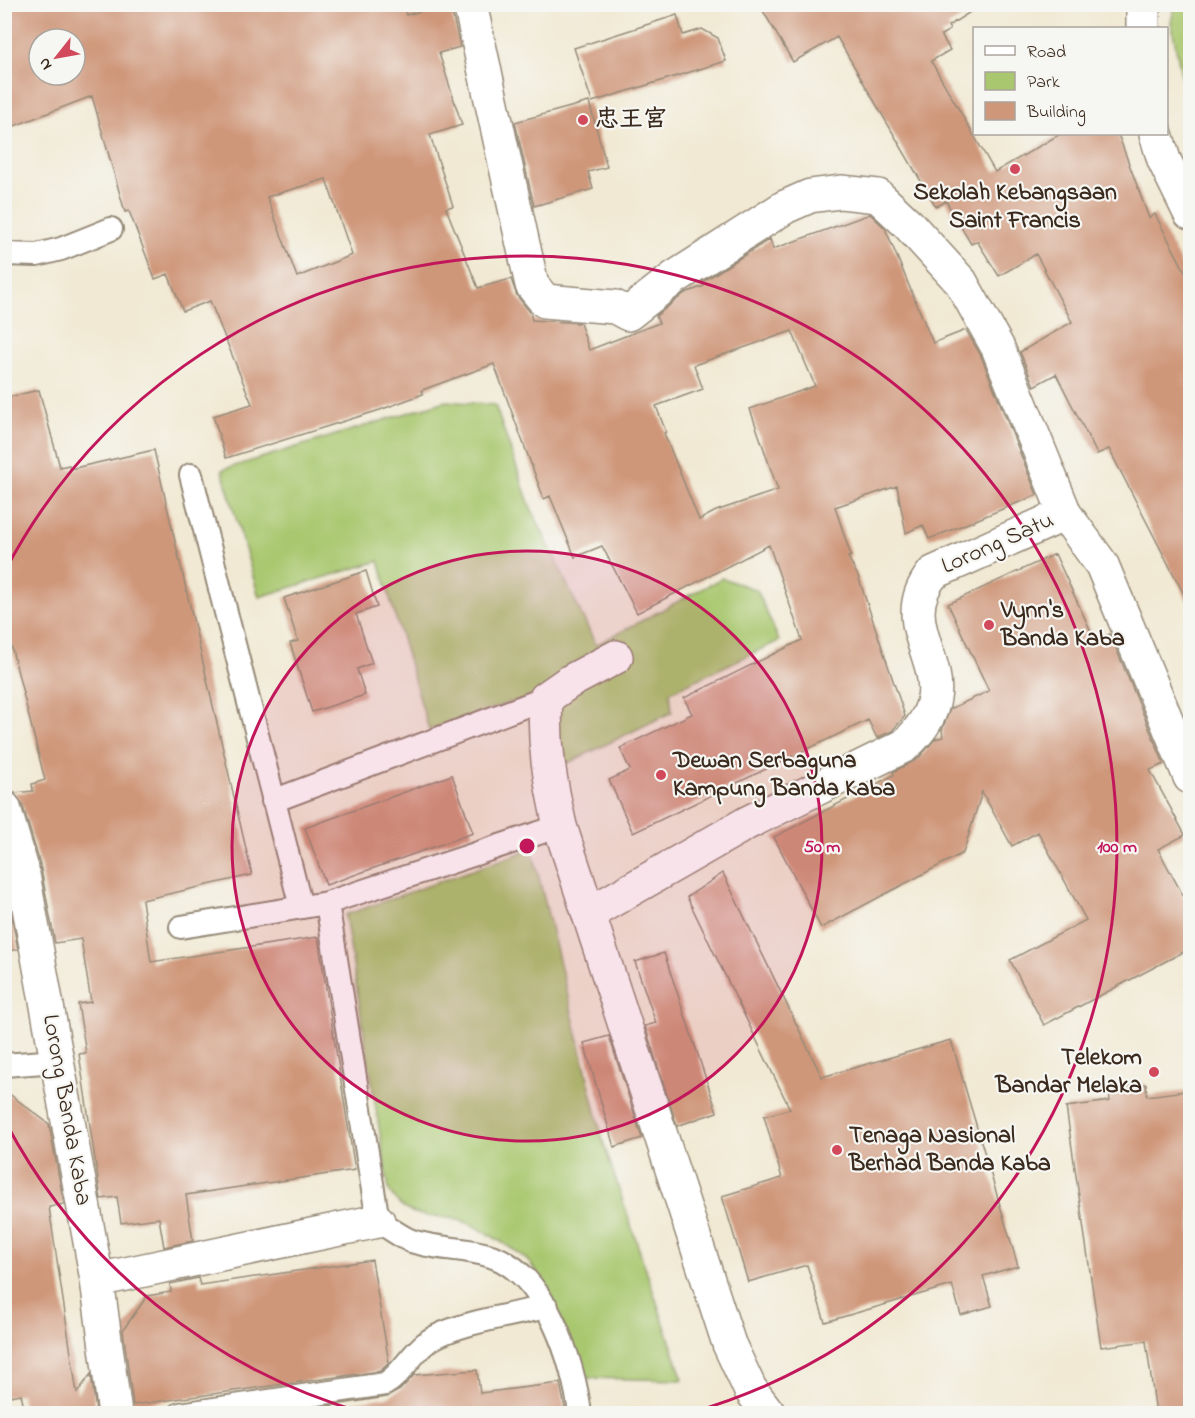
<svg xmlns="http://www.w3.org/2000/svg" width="1195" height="1418" viewBox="0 0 1195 1418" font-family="'Indie Flower','LXGW WenKai TC',sans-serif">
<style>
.green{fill:#a9c76e;stroke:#727846;stroke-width:1.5}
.building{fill:#cf977a;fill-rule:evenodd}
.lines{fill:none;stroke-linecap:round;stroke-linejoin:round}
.service-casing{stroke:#968a78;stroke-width:26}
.minor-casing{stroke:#968a78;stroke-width:36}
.service{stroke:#fff;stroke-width:22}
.minor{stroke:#fff;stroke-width:33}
.ring{fill:none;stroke:#c2185b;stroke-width:3}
.poi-dot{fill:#d1495b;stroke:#f6f6f2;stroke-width:2}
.labels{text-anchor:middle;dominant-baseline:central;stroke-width:4.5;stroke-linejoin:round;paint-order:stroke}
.poi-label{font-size:24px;font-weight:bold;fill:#3b2a1e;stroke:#f6f6f2;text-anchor:start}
.street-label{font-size:24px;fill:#3b2a1e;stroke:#f6f6f2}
.centre{fill:#c2185b;stroke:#f6f6f2;stroke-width:3}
.ring-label{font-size:18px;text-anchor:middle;font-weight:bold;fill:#c2185b;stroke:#f6f6f2;stroke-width:4.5;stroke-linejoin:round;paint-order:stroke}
</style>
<rect width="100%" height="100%" fill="#f6f6f2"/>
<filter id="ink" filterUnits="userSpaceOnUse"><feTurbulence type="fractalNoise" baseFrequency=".0167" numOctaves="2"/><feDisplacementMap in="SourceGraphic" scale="12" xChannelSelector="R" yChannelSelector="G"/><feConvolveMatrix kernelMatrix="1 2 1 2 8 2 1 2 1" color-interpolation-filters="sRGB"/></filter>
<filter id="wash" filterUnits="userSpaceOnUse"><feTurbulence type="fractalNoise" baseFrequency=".008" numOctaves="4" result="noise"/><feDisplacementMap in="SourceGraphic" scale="24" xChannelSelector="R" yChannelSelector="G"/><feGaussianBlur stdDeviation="1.35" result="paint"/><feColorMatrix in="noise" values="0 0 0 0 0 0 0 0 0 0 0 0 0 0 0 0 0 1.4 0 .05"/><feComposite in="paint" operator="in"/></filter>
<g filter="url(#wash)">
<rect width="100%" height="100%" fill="#f1e9d3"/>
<path class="green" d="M1175 5H1190V121L1171 22Z
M446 401 495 405 530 506 596 645 722 578 757 590 779 641 670 692 672 712 568 763 514 701 429 730 379 561 259 597 222 470Z
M532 849 604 1145 683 1380 583 1378C569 1343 554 1290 528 1261 522 1254 475 1225 465 1222 434 1211 408 1225 389 1190L345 915Z"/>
<g id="blocks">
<path class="building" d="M21 4H403L406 15 450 4 460 47 439 53 462 125 430 135 453 206 446 208 478 288 511 279 517 296 530 312 532 320 580 323 589 350 659 323 656 316 685 293 704 286 702 282 770 239 773 249 870 214 885 228 933 343 966 330 981 356 1037 495 929 539 923 525 906 533 897 486 835 507 851 556 848 557 858 576 905 716 892 731 877 738 868 720 633 833 609 780 630 770 620 748 692 714 684 698 802 640 769 545 637 613 602 546 575 557 550 496 544 499 494 364 422 390 423 394 380 410 226 458 213 416 252 404 210 301 183 311 168 274 155 279 129 211 125 212 92 96 4 130V10ZM39 39H75V75H39ZM326 179 352 255 297 277 267 197ZM792 331 815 386 750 409 778 490 716 511 699 520 664 433 666 432 656 406 703 389 694 365Z
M759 4H983L948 26 950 30 941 35 950 50 931 61 995 172 1060 134H1118L1149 218 1155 214 1191 283V608L1109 449 1097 454 1056 374 1034 386 1020 352 1072 322 1036 254 999 276 977 241 971 244 946 201 936 207 837 37 793 62Z
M677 15 683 35 702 29 718 38 726 61 592 102 574 48Z
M589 102 607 167 588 172 593 189 534 206 515 122Z
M39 390 60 467 69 465 70 469 154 450 252 875 142 900 151 962 318 937 355 1170 186 1195 193 1241 164 1247 159 1218 121 1223 117 1197 101 1199 79 1054 86 1053 78 1004 91 1002 81 939 55 943 40 864 22 803 14 793 33 791 32 784 45 780 4 618V398Z
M1055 554 1095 640 1110 634 1164 764 1150 770 1185 835 1158 849 1187 903 1191 948 1044 1025 1010 960 1086 920 1038 832 1012 846 982 792 963 853 821 928 774 837 894 775 893 772 918 759 935 739 943 737 942 730 950 709 989 691 948 604Z
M366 571 377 607 356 614 372 663 357 669 365 695 312 712 290 643 298 641 284 598Z
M452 775 473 833 326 885 305 828Z
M723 873 822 1077 951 1040 1018 1266 983 1276 992 1306 961 1315 952 1285 825 1322 807 1265 748 1282 722 1196 782 1178 764 1116 790 1109 687 897Z
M4 878 18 949 4 952Z
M664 953 717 1112 677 1126 645 1026 656 1023 635 962Z
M609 1036 642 1138 614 1147 584 1043Z
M1146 1084 1147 1096 1185 1091 1191 1130V1334L1183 1335 1191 1391V1413H1156L1146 1341 1101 1347 1066 1107 1110 1101 1109 1089Z
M4 1090 49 1124 64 1204 49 1207 77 1393 91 1374 96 1411 25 1413 21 1394 4 1397Z
M372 1260 389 1363 380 1371 133 1405 123 1330 147 1296 171 1292 170 1284 198 1278 200 1285Z
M477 1370 480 1393 560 1383 566 1413H296V1411L387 1397 400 1390 414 1375Z"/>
</g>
</g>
<g filter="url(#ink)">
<use href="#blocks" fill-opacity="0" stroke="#968a78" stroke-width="1.5"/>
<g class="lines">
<g class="service-casing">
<path id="service" d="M4 254 37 255 61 249 111 229
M191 475 301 907
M273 801 546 698
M327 903 378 1221C388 1227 398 1235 409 1240 435 1250 465 1247 491 1256 545 1273 574 1362 580 1414
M181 927 327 903 560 826
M4 1065 57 1061
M180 1414 385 1384C402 1374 410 1355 427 1342 451 1324 516 1314 547 1307"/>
</g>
<g class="minor-casing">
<path id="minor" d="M470 4 532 285 545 301 615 307 628 314 674 278 785 207 810 196 841 192 878 196 908 224 961 282 998 348 1065 514
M1143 28V4
M1156 134 1164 160 1190 213
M616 657 569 682 546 698C543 743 550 782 560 826L729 1344 750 1389 769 1414
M4 808 22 869 97 1280 115 1414
M590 913 747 823 904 746C981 677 883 635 933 573L1065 514 1102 565 1190 777
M97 1280 378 1221"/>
</g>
<use href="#service" class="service"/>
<use href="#minor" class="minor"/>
</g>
</g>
<circle cx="527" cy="846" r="295" fill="#c2185b" fill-opacity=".12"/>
<g class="ring">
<circle cx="527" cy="846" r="295"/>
<path d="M364 1413A590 590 0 0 1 6 1123M6 569A590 590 0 1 1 690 1413"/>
</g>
<g class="poi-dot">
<circle cx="583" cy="120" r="6"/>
<circle cx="1015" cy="169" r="6"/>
<circle cx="989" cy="625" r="6"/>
<circle cx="661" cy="775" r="6"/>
<circle cx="1154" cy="1072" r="6"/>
<circle cx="837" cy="1150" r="6"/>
</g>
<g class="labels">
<g class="poi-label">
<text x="595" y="120">忠王宮</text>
<text x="1015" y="193" text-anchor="middle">Sekolah Kebangsaan<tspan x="1015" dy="28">Saint Francis</tspan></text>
<text x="1001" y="611">Vynn's<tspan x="1001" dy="28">Banda Kaba</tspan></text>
<text x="673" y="761">Dewan Serbaguna<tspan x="673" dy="28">Kampung Banda Kaba</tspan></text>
<text x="1142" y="1058" text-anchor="end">Telekom<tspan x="1142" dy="28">Bandar Melaka</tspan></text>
<text x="849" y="1136">Tenaga Nasional<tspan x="849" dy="28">Berhad Banda Kaba</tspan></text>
</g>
<g class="street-label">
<text transform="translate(998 544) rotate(-24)">Lorong Satu</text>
<text transform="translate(66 1110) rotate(80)">Lorong Banda Kaba</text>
</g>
</g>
<circle cx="527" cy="846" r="9" class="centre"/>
<g class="ring-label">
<text x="822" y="852">50 m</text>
<text x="1117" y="852">100 m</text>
</g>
<rect width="1195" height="1418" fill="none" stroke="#f6f6f2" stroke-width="24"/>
<rect x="973" y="27" width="195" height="108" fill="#f6f6f2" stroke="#aba49d" stroke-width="1.5"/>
<rect x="985" y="46" width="30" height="9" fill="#ffffff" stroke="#aba49d" stroke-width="1.5"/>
<text x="1027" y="57" font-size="18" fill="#3b2a1e">Road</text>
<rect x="985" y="72" width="30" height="18" fill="#a9c76e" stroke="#aba49d" stroke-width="1.5"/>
<text x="1027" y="87" font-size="18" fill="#3b2a1e">Park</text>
<rect x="985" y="102" width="30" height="18" fill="#cf977a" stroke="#aba49d" stroke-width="1.5"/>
<text x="1027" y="117" font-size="18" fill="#3b2a1e">Building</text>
<g transform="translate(57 57) rotate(239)"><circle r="28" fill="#f6f6f2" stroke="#aba49d" stroke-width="1.5"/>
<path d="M0-4.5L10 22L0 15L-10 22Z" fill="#d1495b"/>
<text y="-9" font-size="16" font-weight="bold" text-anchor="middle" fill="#3b2a1e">N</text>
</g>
</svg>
